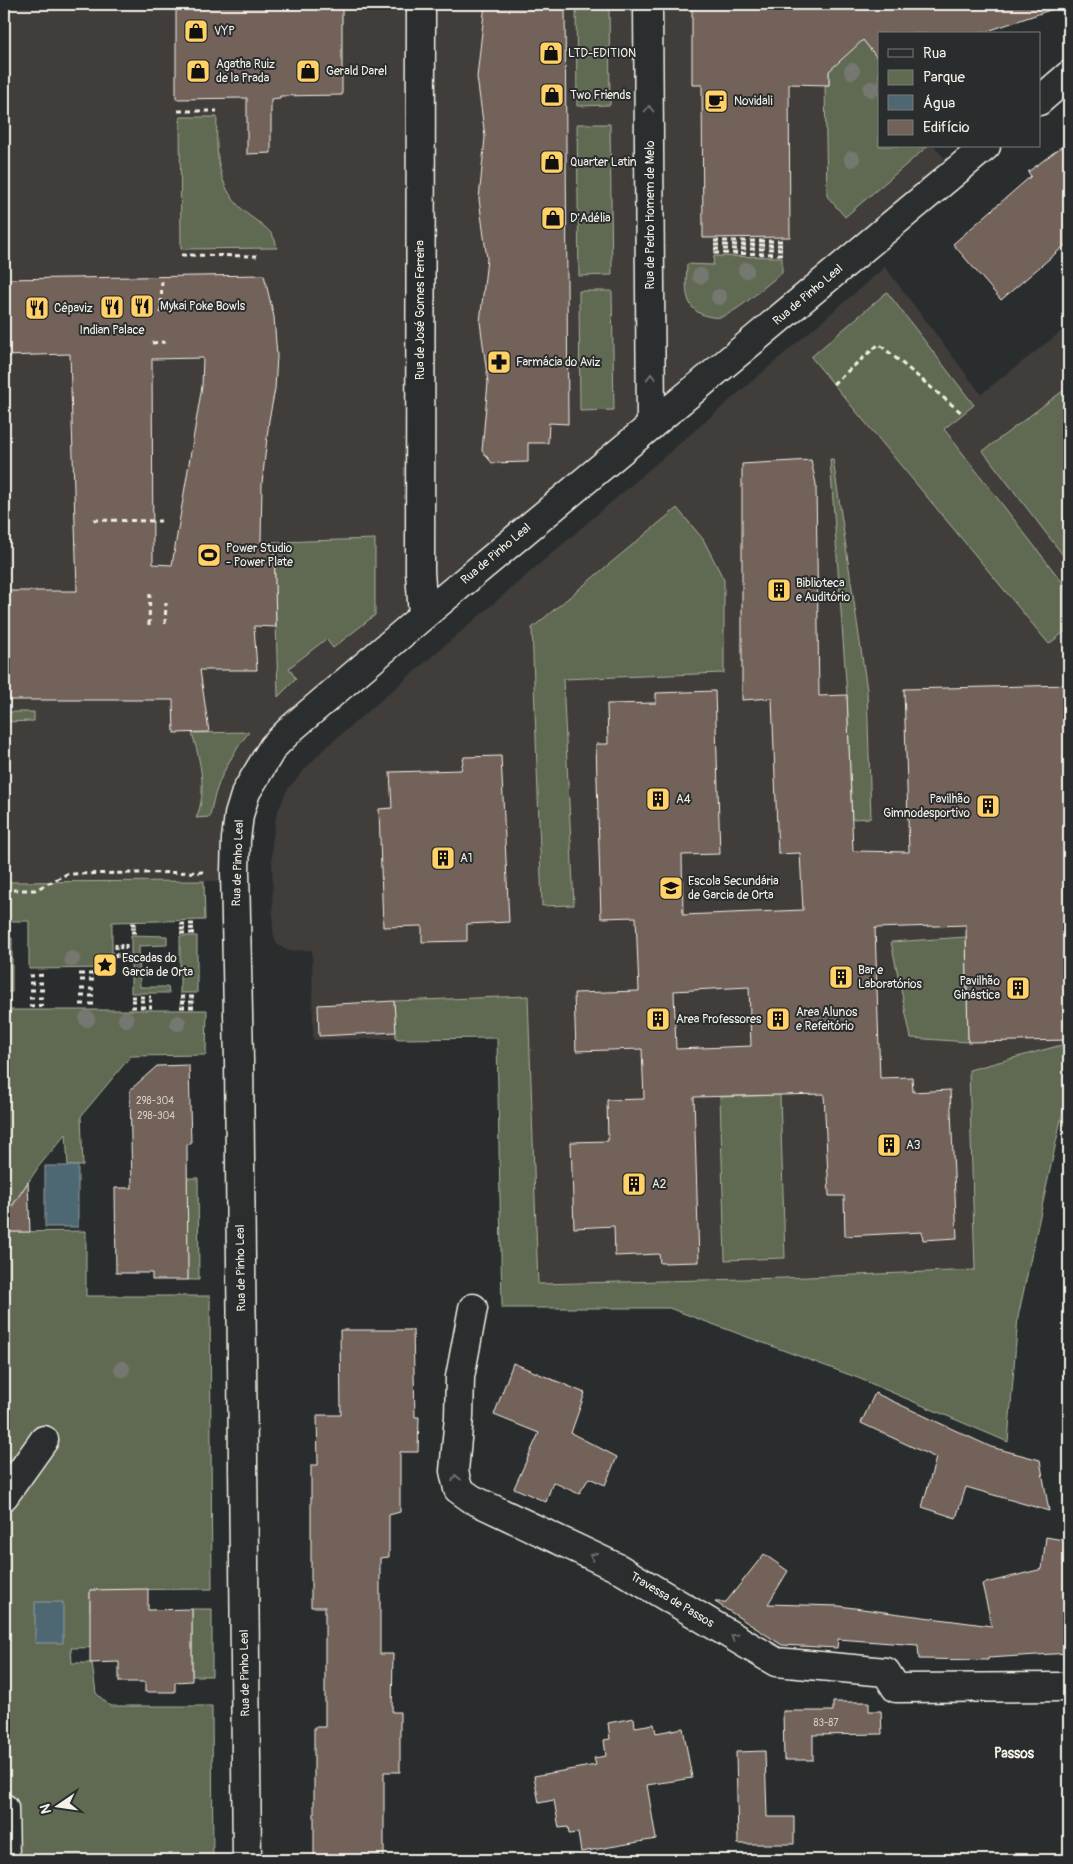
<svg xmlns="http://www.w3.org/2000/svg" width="1073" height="1864" viewBox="0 0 1073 1864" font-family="Pangolin,sans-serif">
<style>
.built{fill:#403d3b}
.green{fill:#616b52;stroke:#aaae9d}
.water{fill:#4e6772;stroke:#909ea1}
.building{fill:#72625a;stroke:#f4f1e8;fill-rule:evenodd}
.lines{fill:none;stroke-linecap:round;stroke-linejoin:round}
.minor-casing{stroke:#f4f1e8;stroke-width:31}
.path{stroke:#f4f1e8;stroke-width:3;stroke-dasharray:5 4;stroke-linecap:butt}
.minor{stroke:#2a2d2e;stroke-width:28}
.tree{fill:#75786f}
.oneway{stroke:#71726f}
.labels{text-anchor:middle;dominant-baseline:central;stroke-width:4;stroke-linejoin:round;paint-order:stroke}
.number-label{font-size:10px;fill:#d4cdc4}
.poi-label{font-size:12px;fill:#f4f1e8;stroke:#2a2d2e;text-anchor:start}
.street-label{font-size:12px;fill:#f4f1e8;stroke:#2a2d2e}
.neighbourhood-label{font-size:14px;font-weight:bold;fill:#f4f1e8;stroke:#2a2d2e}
</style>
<rect width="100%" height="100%" fill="#2a2d2e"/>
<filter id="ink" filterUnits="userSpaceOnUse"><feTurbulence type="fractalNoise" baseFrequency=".02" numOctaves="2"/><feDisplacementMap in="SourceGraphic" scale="10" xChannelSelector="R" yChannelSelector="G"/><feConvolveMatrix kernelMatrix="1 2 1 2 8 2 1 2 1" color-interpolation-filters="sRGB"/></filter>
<g filter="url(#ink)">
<path class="built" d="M4 4H836L837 35 879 146H934L956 172 257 772 236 881 4 882Z
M885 267 981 394 1067 327 1069 330V1083L1018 1317 1008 1442 858 1378 669 1308H502L497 1037 313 1040 312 950 288 951 277 944 273 933 272 844 276 816 287 790 305 769 323 750Z"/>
<path class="green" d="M576 4H609L610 105 577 106Z
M829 4H836L837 34 875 4H920L907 14 863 40 879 60V146H928L845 217 827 196 825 85H829Z
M180 117H217C216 150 216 186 243 210 257 224 274 227 277 248L181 249Z
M577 124H610L612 275 579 276Z
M714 256 782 257V273C767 284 742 308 726 315 720 318 714 318 707 316 682 310 686 284 687 264L713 265Z
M579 291H612L614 410 580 411Z
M887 292 974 405 944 429 1069 591V628L1049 644 811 357Z
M1068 387 1069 389V563L983 451Z
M830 459H833L867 690 871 818 852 819 847 695Z
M677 508 703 539 724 580V673L563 679 574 905 542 906 532 628Z
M375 539V615L333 648 326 639 289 668 296 679 278 697 274 542Z
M4 712H34V721L4 722Z
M249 732C229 758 215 784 210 817L196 818C208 792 200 759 192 733Z
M204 881 205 920 112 922V968L29 969V921H4V882Z
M131 935 167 936V945L139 946 140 987H168L169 993H131Z
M180 936H197V993H180Z
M966 937 968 1042 911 1038 891 942Z
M12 938V992H4V985L6 984 4 939Z
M528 996 538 1284 784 1278 975 1270 969 1070 1069 1043V1083L1018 1317 1008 1442 858 1378 669 1308H502L497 1038 396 1039 394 1001Z
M4 1010H207L206 1055 131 1056 81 1116 83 1166H68L66 1134 39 1166 4 1219Z
M780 1095 785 1258 725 1260 720 1097Z
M187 1178H198L199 1280H188Z
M86 1231V1296H210L212 1589 90 1590V1611L124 1647 71 1648 72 1663H92L96 1693 110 1706H212L213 1860H4V1232Z
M192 1609H212V1676H192Z"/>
<path class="water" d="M45 1166H78V1227H45Z
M35 1602H63V1643H35Z"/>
<path class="building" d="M176 4H342V95L280 96V98L271 99V153L247 154V98L176 99Z
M485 4H565L568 424 549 423 548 443H528V462L492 463 482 451 488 382 480 322 487 259 479 199 485 137 477 77Z
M692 4H1056V8L979 34H879V60L863 40 829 71V85L789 84 790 237 703 238 702 85H692Z
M1069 141V242L1001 300 953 244 1031 176 1028 172Z
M264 275 274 317 277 356 275 389 269 420 262 483 261 542H274L276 627 254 626 257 670H200L209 732 174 733 173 700H4V591H77L70 354 4 356V279ZM203 358 202 386 172 565 153 564 152 359Z
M811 460 816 484 819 696 847 695 853 851 909 852 904 689 1069 685V1040L968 1042 966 925 875 928 880 1078 912 1077 913 1092 950 1090 957 1238 923 1240 922 1232 845 1236 844 1196H829L824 1094 694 1097 699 1262 660 1263 659 1254 615 1256 614 1226 574 1228 571 1142 608 1141 607 1100 644 1099 642 1049 576 1051 574 993 639 991 636 917 601 918 596 744H608L607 704 656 703V693L715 691 720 854 682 855 683 915 803 910 800 853 778 854 772 698 742 700V464ZM749 987 751 1046 676 1049 674 991Z
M501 756 509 922 467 924V941L422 942V926L383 927 379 809 392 808 390 772 461 770 464 757Z
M394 1001 396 1032 319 1036 318 1005Z
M189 1065 191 1144H187L188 1280H152V1273H116L115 1188H132L130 1090 157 1066Z
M28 1182 30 1232H4V1219Z
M340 1330H413L415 1417H419L418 1452H400V1512L389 1515V1557L380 1558V1654H393L392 1712H400V1772H384V1860H314V1727H325V1607H311V1465H318L317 1415H341Z
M513 1363 585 1393 571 1433 617 1457 605 1485 589 1478 579 1494 553 1482 546 1502 514 1488 539 1433 494 1415Z
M875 1393 991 1447 1040 1460 1049 1511 966 1487 956 1518 922 1507 936 1458 861 1423Z
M1046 1537 1069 1541V1653L988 1658V1660L919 1659 918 1645 838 1639 837 1648 782 1645 715 1602H726L764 1554 788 1571 768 1604 839 1606 992 1626 982 1584 1042 1569Z
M148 1589V1610L192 1609V1681L175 1682V1692H145V1682H119V1662L90 1663V1590Z
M833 1702H869V1711H881L882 1734 813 1735V1760H784L783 1711H833Z
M634 1718 635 1727 654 1724 656 1733 683 1728 692 1778 647 1785 656 1839 581 1852 578 1833 569 1834 568 1827 559 1828 554 1800 539 1803 534 1776 596 1765 594 1758 606 1756 604 1740 610 1739 608 1723Z
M765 1751 767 1817H794V1844H738L736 1752Z"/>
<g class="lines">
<g class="minor-casing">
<path id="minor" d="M421 4 420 571 423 616
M648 4 651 426
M1039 101 1069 75
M473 1308 460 1377 459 1417 454 1471 458 1489 472 1499 618 1568 776 1662 886 1672 896 1688 1069 1687
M4 1496 44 1440
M4 1808 5 1860
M247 1860 239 1061 235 871 236 839 239 815 246 792 273 747 293 727 423 616 986 146"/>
</g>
<path class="path" d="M178 111H217
M714 241H782
M714 245H782
M714 249H782
M714 253 782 254
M181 255 257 256
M161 313 162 276
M152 343 165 342
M833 384 879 344 963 414
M94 520 161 521
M165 624 166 603
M149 625 150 591
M4 890H35L67 874 207 872
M131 924H137
M180 924H197
M131 928H137
M180 929 197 928
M131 932H137
M180 933H197
M5 950H12
M116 958V944
M120 958 121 944
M126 958V944
M79 974H95
M29 976 47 975
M80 980H95
M29 983H47
M80 989H95
M30 990H47
M80 996H95
M131 997H151
M180 997H197
M29 998H47
M131 1001H152
M180 1002H197
M80 1004H95
M29 1006 47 1005
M131 1007H152
M180 1007H197"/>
<use href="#minor" class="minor"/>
</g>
<g class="tree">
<circle cx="852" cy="71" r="8"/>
<circle cx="871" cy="89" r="8"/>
<circle cx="852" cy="159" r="8"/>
<circle cx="746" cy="270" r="8"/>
<circle cx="700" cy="276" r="8"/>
<circle cx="719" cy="297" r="8"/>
<circle cx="72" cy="959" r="8"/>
<circle cx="87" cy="1019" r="8"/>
<circle cx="126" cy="1019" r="8"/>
<circle cx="178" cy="1023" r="8"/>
<circle cx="122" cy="1369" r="8"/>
</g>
<defs><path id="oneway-chevron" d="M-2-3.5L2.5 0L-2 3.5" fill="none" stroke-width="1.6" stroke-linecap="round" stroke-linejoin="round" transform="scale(1.25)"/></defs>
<g class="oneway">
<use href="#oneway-chevron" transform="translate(649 109) rotate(-90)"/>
<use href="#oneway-chevron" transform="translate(651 377) rotate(-91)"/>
<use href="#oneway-chevron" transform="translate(456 1478) rotate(-101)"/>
<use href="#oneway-chevron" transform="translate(593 1556) rotate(-155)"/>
<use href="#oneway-chevron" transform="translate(734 1637) rotate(-149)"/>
</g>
</g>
<defs>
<g id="shop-square" transform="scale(1.25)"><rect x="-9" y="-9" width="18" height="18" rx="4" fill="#ffd166" stroke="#2a2d2e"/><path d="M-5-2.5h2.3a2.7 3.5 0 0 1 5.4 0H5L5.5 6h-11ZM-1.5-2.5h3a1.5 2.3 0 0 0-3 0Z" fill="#111"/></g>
<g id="cafe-square" transform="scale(1.25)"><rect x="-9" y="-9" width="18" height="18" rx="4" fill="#ffd166" stroke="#2a2d2e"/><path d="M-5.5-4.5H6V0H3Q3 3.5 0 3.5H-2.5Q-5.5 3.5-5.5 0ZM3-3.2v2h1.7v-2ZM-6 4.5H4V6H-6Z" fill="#111"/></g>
<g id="restaurant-square" transform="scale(1.25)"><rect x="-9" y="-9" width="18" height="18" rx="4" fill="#ffd166" stroke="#2a2d2e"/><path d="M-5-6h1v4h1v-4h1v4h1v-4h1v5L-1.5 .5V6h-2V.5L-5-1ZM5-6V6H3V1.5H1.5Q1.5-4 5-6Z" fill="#111"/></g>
<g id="pharmacy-square" transform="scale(1.25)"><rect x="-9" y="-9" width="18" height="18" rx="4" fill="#ffd166" stroke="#2a2d2e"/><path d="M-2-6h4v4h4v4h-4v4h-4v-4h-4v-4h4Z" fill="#111"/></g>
<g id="stadium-square" transform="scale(1.25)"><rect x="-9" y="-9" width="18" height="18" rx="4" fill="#ffd166" stroke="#2a2d2e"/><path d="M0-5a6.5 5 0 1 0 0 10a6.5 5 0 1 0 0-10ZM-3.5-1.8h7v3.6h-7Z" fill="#111"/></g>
<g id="building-square" transform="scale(1.25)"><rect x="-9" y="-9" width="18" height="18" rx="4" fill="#ffd166" stroke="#2a2d2e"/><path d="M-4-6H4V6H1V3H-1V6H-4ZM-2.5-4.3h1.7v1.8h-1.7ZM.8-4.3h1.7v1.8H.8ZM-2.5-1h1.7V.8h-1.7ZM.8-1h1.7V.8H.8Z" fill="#111"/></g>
<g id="school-square" transform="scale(1.25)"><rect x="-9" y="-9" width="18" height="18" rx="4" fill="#ffd166" stroke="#2a2d2e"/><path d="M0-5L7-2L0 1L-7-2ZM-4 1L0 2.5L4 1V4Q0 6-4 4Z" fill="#111"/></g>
<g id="sight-square" transform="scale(1.25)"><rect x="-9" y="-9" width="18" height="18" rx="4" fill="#ffd166" stroke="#2a2d2e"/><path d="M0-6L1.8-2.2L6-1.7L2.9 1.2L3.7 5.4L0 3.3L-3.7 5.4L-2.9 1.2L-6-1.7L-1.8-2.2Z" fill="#111"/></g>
</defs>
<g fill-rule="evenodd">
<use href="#shop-square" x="196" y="31"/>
<use href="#shop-square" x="551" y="53"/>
<use href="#shop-square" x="198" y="71"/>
<use href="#shop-square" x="308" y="71"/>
<use href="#shop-square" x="552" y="95"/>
<use href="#cafe-square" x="716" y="101"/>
<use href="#shop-square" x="552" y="162"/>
<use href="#shop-square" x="553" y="218"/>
<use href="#restaurant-square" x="142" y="306"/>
<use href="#restaurant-square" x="112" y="307"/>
<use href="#restaurant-square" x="37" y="308"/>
<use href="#pharmacy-square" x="499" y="362"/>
<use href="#stadium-square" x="209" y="555"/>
<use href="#building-square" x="779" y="590"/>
<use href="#building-square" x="658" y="799"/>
<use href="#building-square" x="988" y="806"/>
<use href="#building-square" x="443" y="858"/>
<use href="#school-square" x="671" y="888"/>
<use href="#sight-square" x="105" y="965"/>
<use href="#building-square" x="841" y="977"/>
<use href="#building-square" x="1018" y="988"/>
<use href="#building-square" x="658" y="1019"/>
<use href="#building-square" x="778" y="1019"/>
<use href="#building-square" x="889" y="1145"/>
<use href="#building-square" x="634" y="1184"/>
</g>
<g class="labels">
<g class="number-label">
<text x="155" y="1101">298-304</text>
<text x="156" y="1116">298-304</text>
<text x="826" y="1723">83-87</text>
</g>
<g class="poi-label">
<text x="214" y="31">VYP</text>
<text x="568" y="53">LTD-EDITION</text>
<text x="216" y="64">Agatha Ruiz<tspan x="216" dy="14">de la Prada</tspan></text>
<text x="326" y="71">Gerald Darel</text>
<text x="570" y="95">Two Friends</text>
<text x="734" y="101">Novidali</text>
<text x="570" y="162">Quarter Latin</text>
<text x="570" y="218">D'Adélia</text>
<text x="160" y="306">Mykai Poke Bowls</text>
<text x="54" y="308">Cêpaviz</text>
<text x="112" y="330" text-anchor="middle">Indian Palace</text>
<text x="516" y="362">Farmácia do Aviz</text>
<text x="226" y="548">Power Studio<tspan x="226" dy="14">- Power Plate</tspan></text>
<text x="796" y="583">Biblioteca<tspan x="796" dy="14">e Auditório</tspan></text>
<text x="676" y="799">A4</text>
<text x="970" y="799" text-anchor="end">Pavilhão<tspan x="970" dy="14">Gimnodesportivo</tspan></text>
<text x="460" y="858">A1</text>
<text x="688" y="881">Escola Secundária<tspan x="688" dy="14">de Garcia de Orta</tspan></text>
<text x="122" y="958">Escadas do<tspan x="122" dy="14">Garcia de Orta</tspan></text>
<text x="858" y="970">Bar e<tspan x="858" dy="14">Laboratórios</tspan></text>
<text x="1000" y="981" text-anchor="end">Pavilhão<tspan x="1000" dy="14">Ginástica</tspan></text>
<text x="796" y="1012">Area Alunos<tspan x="796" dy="14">e Refeitório</tspan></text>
<text x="676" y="1019">Area Professores</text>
<text x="906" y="1145">A3</text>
<text x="652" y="1184">A2</text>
</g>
<g class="street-label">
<text transform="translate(650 215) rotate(-90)">Rua de Pedro Homem de Melo</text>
<text transform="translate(808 295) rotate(-40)">Rua de Pinho Leal</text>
<text transform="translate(420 310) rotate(-90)">Rua de José Gomes Ferreira</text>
<text transform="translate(496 554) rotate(-40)">Rua de Pinho Leal</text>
<text transform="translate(238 863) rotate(-88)">Rua de Pinho Leal</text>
<text transform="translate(241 1268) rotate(-91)">Rua de Pinho Leal</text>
<text transform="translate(672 1600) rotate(31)">Travessa de Passos</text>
<text transform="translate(245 1673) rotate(-91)">Rua de Pinho Leal</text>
</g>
<g class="neighbourhood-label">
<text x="1014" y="1753">Passos</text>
</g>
</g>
<rect width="1073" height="1864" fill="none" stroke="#2a2d2e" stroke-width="20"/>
<rect x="10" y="10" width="1053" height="1844" fill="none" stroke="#f4f1e8" stroke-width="2" filter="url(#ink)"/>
<rect x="878" y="32" width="162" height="115" fill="#2a2d2e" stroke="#7b7b78"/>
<rect x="888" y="49" width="25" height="8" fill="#2a2d2e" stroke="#7b7b78"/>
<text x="923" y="58" font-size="15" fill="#f4f1e8">Rua</text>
<rect x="888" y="70" width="25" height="15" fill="#616b52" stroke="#7b7b78"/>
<text x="923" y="82" font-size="15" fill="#f4f1e8">Parque</text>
<rect x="888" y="95" width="25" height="15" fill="#4e6772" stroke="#7b7b78"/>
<text x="923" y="108" font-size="15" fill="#f4f1e8">Água</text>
<rect x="888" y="120" width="25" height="15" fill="#72625a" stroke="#7b7b78"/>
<text x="923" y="132" font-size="15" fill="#f4f1e8">Edifício</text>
<g transform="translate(58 1806) rotate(257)" stroke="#2a2d2e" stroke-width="4" paint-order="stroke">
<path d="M0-4L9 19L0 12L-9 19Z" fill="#f4f1e8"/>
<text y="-8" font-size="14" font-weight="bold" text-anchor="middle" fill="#f4f1e8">N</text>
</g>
</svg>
